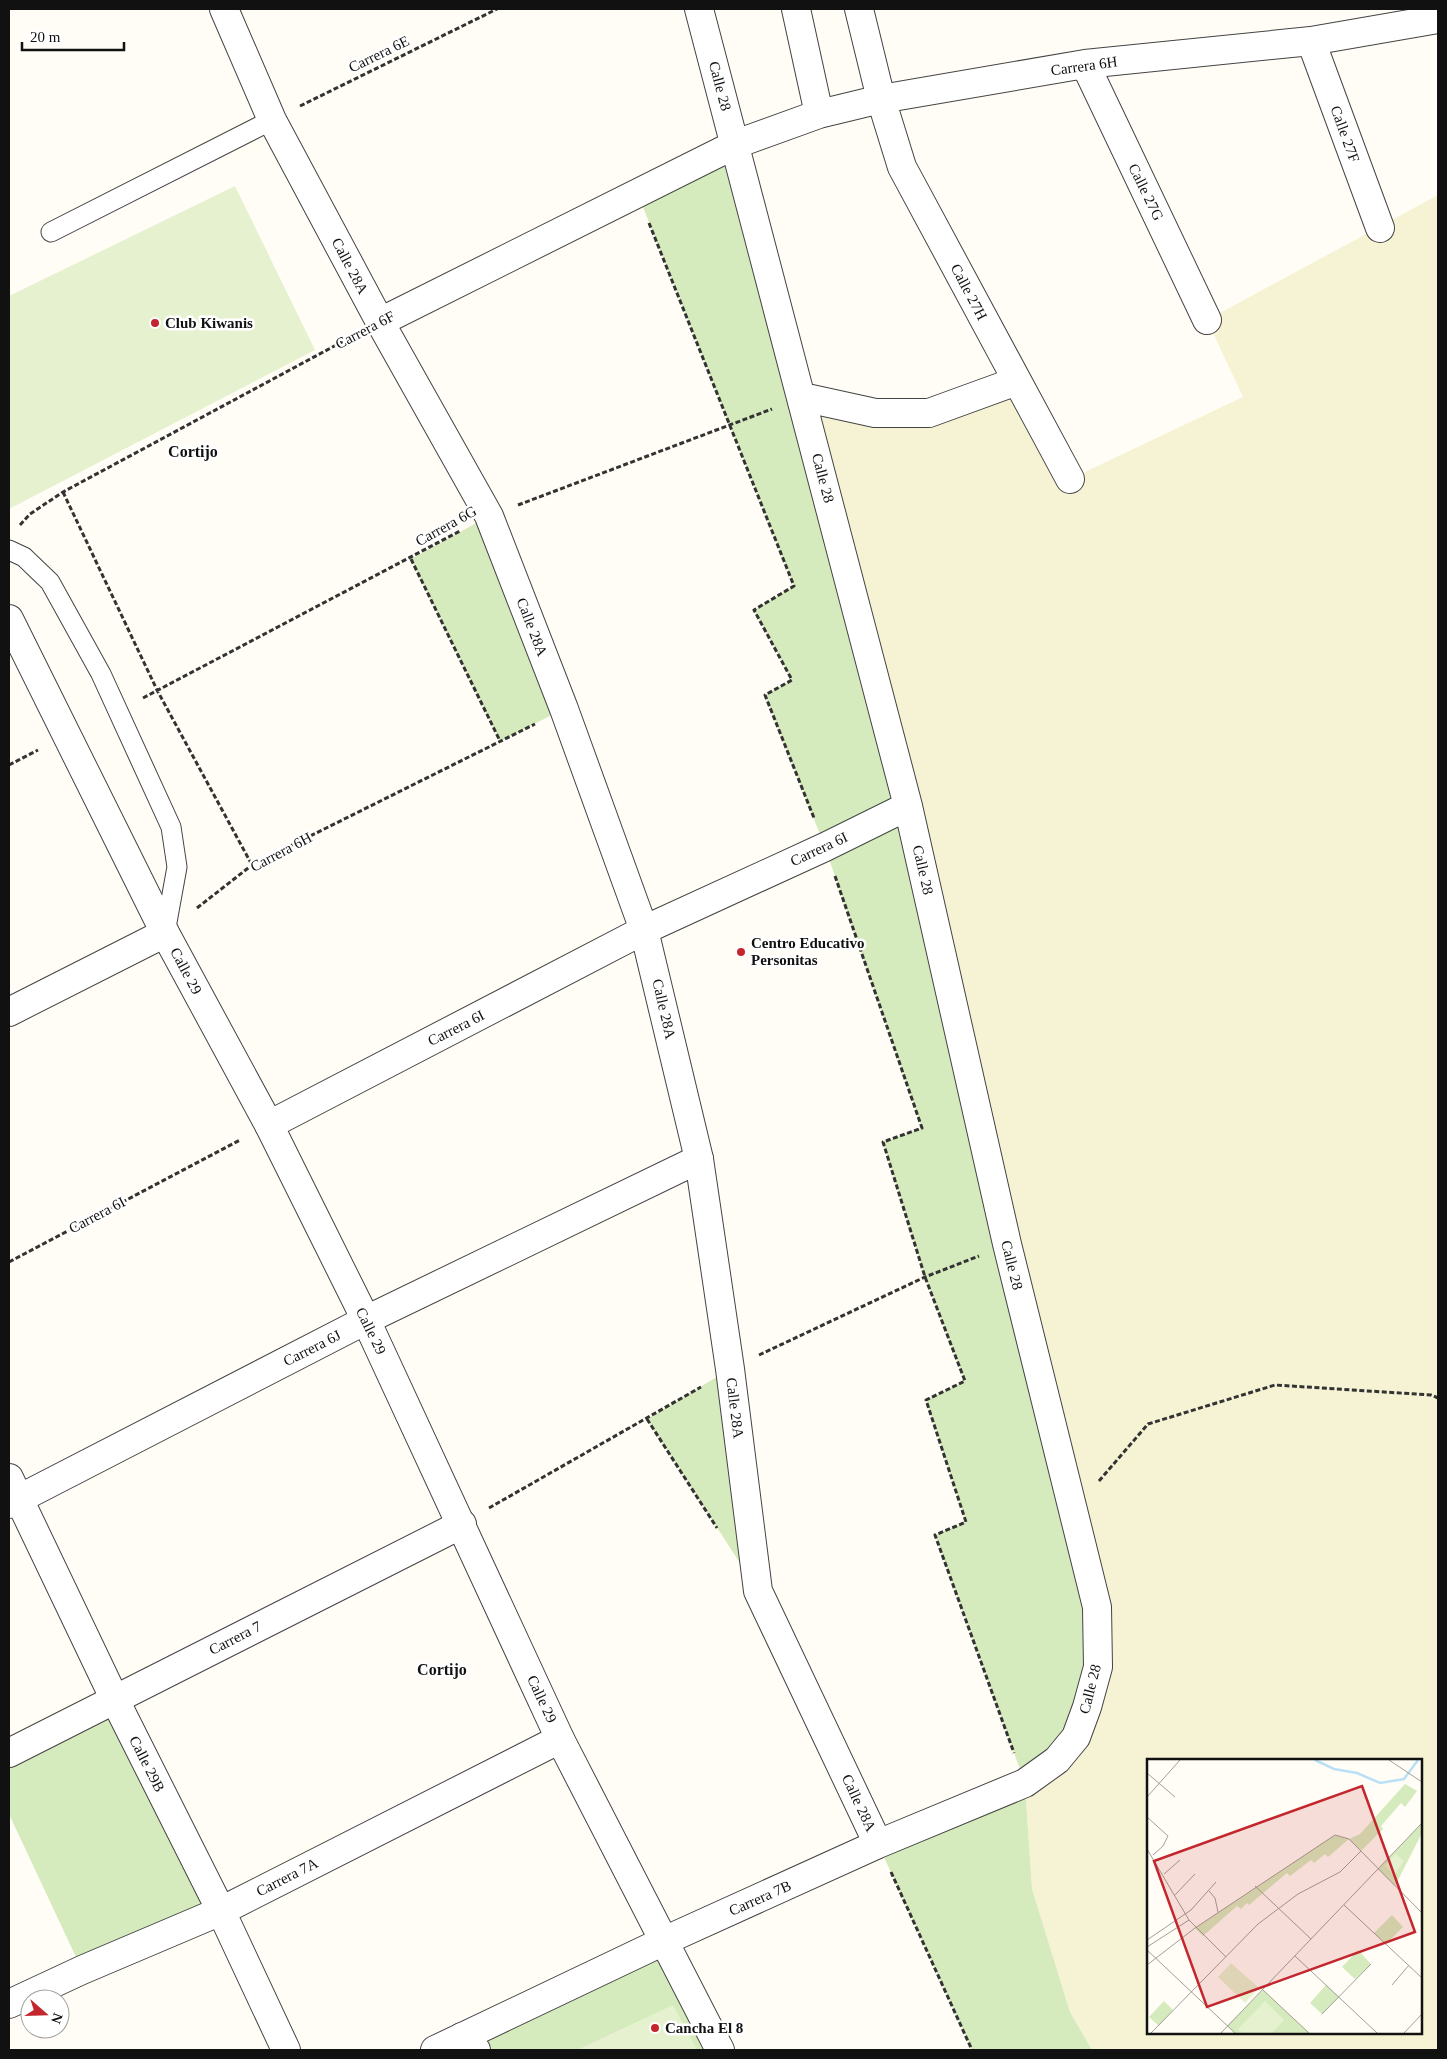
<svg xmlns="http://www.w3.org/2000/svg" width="1447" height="2059" viewBox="0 0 1447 2059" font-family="Georgia,serif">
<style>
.farmland{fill:#f6f3d4;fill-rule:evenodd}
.green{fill:#d5ebbd}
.pitch{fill:#e6f2cf}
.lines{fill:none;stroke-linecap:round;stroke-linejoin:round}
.service-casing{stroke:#444;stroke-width:21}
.pedestrian-casing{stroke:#444;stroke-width:30}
.minor-casing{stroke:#444;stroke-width:30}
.tertiary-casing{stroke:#444;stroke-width:30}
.path{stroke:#333;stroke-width:3;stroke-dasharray:5 2.5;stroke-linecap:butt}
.service{stroke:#fff;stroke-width:19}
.pedestrian{stroke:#fff;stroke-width:28}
.minor{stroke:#fff;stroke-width:28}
.tertiary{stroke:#fff;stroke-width:28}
.poi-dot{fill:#c4262e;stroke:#fff;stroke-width:2}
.labels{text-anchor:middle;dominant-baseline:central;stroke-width:5;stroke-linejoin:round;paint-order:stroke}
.street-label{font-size:15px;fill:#111;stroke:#fff}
.poi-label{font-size:15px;font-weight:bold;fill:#111;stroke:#fff;text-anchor:start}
.neighbourhood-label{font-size:16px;font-weight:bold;fill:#111;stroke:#fff}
.inset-river{fill:none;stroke:#b9e0f7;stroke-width:2.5}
.inset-road{fill:none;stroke:#a09f9a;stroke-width:1}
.view{fill:#c4262e;fill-opacity:0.15;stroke:#c4262e;stroke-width:2.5}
.inset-edge{fill:none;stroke:#111;stroke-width:2.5}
</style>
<rect width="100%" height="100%" fill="#fffdf5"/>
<path class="farmland" d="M1438 195V2050H1092L1070 2012 1032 1889 1025 1783 1057 1760 802 397 875 413 1017 381 1070 479 1243 397 1207 320ZM1148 1760H1421V2033H1148Z"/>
<path class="green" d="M736 144 1097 1607 1087 1707 1025 1784 1032 1889 1070 2012 1092 2050H972L878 1844 1025 1783 935 1535 966 1522 926 1400 965 1381 925 1277 883 1142 922 1128 825 847 765 695 792 680 754 610 794 586 637 192Z
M489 516 564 709 500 741 411 559Z
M730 1369 758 1591 647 1419Z
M115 1700 221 1911 82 1970 9 1814V1753Z
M664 1941 719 2050H475L462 2037Z"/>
<path class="pitch" d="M235 186 315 350 9 509V296Z
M673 2005 697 2050H577Z"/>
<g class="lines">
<g class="service-casing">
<path id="service" d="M51 232 272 120
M9 550 24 557 50 582 101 674 171 827 177 867 165 933"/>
</g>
<g class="pedestrian-casing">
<path id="pedestrian" d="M9 1478 115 1700 221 1911 286 2050
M9 1504 366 1320 699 1159
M9 2004 82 1970 221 1911 560 1739
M462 2037 476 2050"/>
</g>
<g class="minor-casing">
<path id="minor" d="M224 9 272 120 380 322 489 516 564 709 644 930 699 1159 730 1369 758 1591 878 1844
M796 9 819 114
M859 9 881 99 902 167 1070 479
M1311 41 1380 228
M1085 64 1207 320
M380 322 736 144 819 114 881 99 1085 64 1311 41 1438 19
M802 397 875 413H929L1017 381
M9 1012 165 933
M269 1125 644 930 825 847 908 806
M9 1753 462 1524
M435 2050 664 1941 878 1844 1025 1783 1057 1760 1076 1737 1087 1707 1098 1667 1097 1607 1007 1244 908 806 699 9"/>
</g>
<g class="tertiary-casing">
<path id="tertiary" d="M9 619 165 933 269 1125 366 1320 560 1739 720 2050"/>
</g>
<path class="path" d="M300 106 497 9
M649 223 794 586 754 610 792 680 765 695 814 818
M63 492 157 690 252 865
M518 505 772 409
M20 525 30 514 63 492 353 336
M411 559 500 741
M143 698 460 531
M9 765 38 750
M835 876 922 1128 883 1142 925 1277 965 1381 926 1400 966 1522 935 1535 1014 1753
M197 908 252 865 535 724
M9 1262 240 1140
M759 1355 925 1277 979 1256
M647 1419 717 1528
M1099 1481 1148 1424 1275 1385 1431 1395 1438 1398
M489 1508 701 1387
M891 1872 972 2050"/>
<use href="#service" class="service"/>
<use href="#pedestrian" class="pedestrian"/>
<use href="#minor" class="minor"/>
<use href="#tertiary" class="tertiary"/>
</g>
<g class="poi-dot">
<circle cx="155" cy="323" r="5"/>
<circle cx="741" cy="952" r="5"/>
<circle cx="655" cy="2028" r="5"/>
</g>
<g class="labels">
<g class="street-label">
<text transform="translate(379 54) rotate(-26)">Carrera 6E</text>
<text transform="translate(1084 66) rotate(-8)">Carrera 6H</text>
<text transform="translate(720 86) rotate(75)">Calle 28</text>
<text transform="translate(1345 134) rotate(70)">Calle 27F</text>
<text transform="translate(1146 192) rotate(64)">Calle 27G</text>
<text transform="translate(350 266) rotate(62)">Calle 28A</text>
<text transform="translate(969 292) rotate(62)">Calle 27H</text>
<text transform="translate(365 330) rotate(-28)">Carrera 6F</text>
<text transform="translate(823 478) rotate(75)">Calle 28</text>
<text transform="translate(446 526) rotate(-29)">Carrera 6G</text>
<text transform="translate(532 627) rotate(69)">Calle 28A</text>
<text transform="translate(819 849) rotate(-25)">Carrera 6I</text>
<text transform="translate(281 852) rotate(-28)">Carrera 6H</text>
<text transform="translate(923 870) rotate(77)">Calle 28</text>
<text transform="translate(186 971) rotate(62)">Calle 29</text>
<text transform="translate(664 1009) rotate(77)">Calle 28A</text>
<text transform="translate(456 1028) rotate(-27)">Carrera 6I</text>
<text transform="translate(97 1215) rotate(-28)">Carrera 6I</text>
<text transform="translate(1012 1265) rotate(76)">Calle 28</text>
<text transform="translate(371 1331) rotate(64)">Calle 29</text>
<text transform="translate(312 1348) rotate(-27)">Carrera 6J</text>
<text transform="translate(735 1408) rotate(83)">Calle 28A</text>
<text transform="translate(235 1638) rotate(-27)">Carrera 7</text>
<text transform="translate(1090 1689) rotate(-76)">Calle 28</text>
<text transform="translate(542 1699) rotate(65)">Calle 29</text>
<text transform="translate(147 1764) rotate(63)">Calle 29B</text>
<text transform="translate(859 1803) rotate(65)">Calle 28A</text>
<text transform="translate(287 1877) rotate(-27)">Carrera 7A</text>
<text transform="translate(760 1898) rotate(-24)">Carrera 7B</text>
</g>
<g class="poi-label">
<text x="165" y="323">Club Kiwanis</text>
<text x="751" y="943">Centro Educativo<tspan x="751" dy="17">Personitas</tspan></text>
<text x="665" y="2028">Cancha El 8</text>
</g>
<g class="neighbourhood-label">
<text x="193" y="451">Cortijo</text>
<text x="442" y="1669">Cortijo</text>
</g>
</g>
<g transform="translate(1147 1759)">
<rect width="275" height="275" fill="#fffdf5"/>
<path d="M258 25 270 32 258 48 254 44 234 67 236 70 214 92 202 80 181 98 178 95 167 104 164 101 143 117 140 114 102 146 100 144 94 150 90 147 56 177 48 169 188 76 202 80 213 75ZM275 64V74L248 127 231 110ZM245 156 256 168 239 185 227 174ZM211 191 224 205 208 220 195 208ZM179 226 192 238 175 255 163 244ZM116 231 162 274H88L80 267ZM17 242 26 251 12 267 2 258Z" fill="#d5ebbd"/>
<path d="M248 95 257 102 247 116 238 107ZM84 204 112 229 98 244 71 218ZM118 242 137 261 125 274H95L91 270Z" fill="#e6f2cf"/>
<path class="inset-river" d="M168 1 187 10 210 14 233 24 257 20 271 1"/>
<path class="inset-road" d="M242 1 275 23M0 14 28 38M0 38 33 1M0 58 21 77 16 87 6 96M0 90 42 161 79 198M17 115 33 101M108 127 164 180M62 132 68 139 71 153M27 137 48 115M197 146 275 219M0 181 44 151 69 123M0 188 42 161M0 191 88 274M148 197 230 274M0 206 48 169 188 76 202 80 275 154M245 226 262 206M116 231 162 274M175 255 224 205M4 274 111 165 151 135 193 113 214 92M74 274 275 64M257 274 275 255"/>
<path class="view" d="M215 27 268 173 60 248 7 102Z"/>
<rect width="275" height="275" class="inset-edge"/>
</g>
<rect width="1447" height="2059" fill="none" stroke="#111111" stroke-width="20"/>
<g transform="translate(45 2014) rotate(110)"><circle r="24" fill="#ffffff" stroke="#a0a0a0"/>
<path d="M0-4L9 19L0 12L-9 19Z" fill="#c4262e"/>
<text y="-8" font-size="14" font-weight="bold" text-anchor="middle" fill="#111111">N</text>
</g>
<path d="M22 42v8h102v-8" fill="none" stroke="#111111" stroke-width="2.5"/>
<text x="30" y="42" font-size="15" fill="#111111" stroke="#ffffff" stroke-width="4" paint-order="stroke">20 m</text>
</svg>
